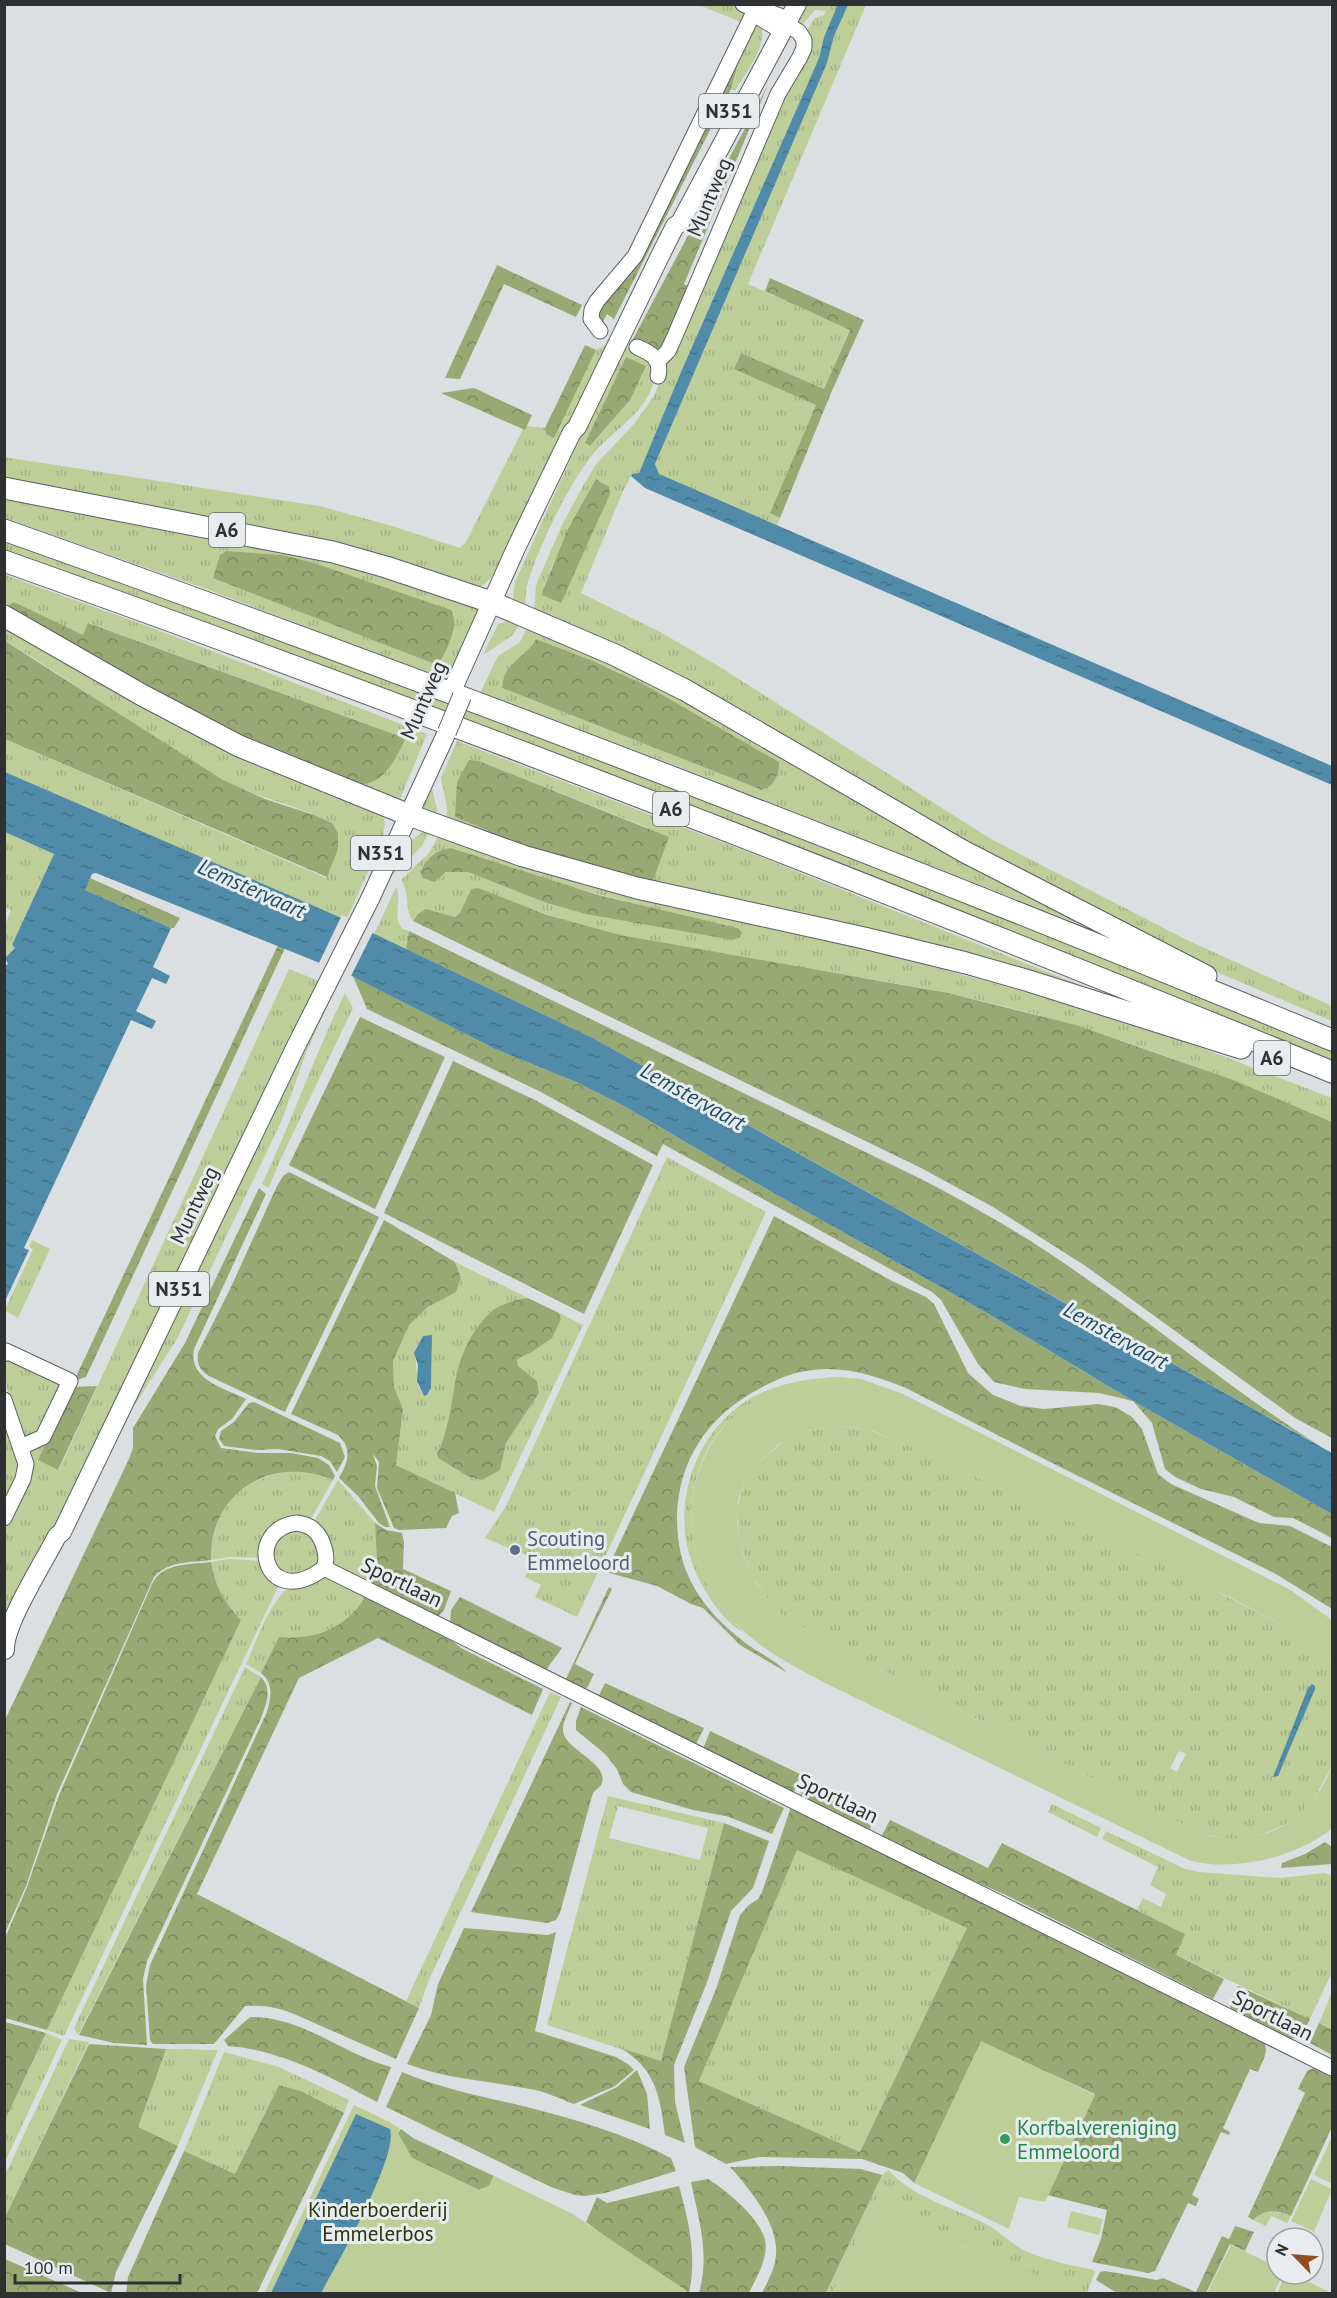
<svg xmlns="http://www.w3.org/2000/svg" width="1337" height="2298" viewBox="0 0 1337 2298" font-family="'PT Sans',sans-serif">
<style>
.grass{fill:url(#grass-tufts);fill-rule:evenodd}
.forest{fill:url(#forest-crowns);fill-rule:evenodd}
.green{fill:#bdce99}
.water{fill:url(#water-ripples)}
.pier{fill:#dbdfe2}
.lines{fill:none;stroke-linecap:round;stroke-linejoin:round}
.minor-casing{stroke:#5a5e61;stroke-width:17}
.major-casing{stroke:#5a5e61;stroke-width:20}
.highway-casing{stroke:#5a5e61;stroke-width:23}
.minor{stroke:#fff;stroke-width:15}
.major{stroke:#fff;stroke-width:18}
.highway{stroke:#fff;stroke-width:21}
.major-bridge-casing{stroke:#5a5e61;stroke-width:20;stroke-linecap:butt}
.major-bridge{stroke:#fff;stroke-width:18}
.service-dot{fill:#5c6f8a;stroke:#e8ecef;stroke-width:2}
.leisure-dot{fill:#2e9e5b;stroke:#e8ecef;stroke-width:2}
.labels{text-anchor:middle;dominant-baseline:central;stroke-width:6;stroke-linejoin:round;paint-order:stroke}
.shield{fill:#e8ecef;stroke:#66686a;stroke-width:1.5}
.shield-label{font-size:20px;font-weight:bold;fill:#2e3031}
.street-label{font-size:21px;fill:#2e3031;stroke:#e8ecef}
.service-label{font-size:21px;fill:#4e5e75;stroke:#e8ecef;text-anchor:start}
.leisure-label{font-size:21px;fill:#27864d;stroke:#e8ecef;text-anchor:start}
.park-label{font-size:21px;fill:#2a350b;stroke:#e8ecef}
.water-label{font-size:22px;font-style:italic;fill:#1b4c62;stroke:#e8ecef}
</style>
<defs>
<pattern id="grass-tufts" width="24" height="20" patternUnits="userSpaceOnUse" patternTransform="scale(1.5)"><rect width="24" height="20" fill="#bdce99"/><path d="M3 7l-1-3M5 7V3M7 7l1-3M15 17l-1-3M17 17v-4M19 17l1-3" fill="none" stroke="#a3b184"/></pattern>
<pattern id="forest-crowns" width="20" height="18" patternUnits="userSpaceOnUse" patternTransform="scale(1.5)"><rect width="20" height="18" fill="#98a973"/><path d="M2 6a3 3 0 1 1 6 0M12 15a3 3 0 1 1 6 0" fill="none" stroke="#7c8a5f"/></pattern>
<pattern id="water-ripples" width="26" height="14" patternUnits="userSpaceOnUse" patternTransform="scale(1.5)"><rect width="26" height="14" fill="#508ca9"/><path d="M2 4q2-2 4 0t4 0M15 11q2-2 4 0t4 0" fill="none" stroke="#43738a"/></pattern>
</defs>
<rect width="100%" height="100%" fill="#dbdfe2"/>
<path class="grass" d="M699 5C713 5 747 0 746 20L741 22Z
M800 5H838L824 37 819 58 681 372 639 473 632 474 623 491 581 593 662 633 715 664 991 839 1185 939 1332 1006V1021L1191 961 534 611 536 585 562 525 583 486 596 464 634 424 654 396 809 27 815 18 824 15 826 11 815 10 802 25 798 22 797 13ZM596 479 605 484 543 590 551 568Z
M848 5H866L748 284 850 329 824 389 741 353 735 368 816 405 770 513 780 518 776 527 659 475 655 464 827 63 834 36Z
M754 23 760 25C770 42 745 74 735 91L731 89 737 69 725 81Z
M611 342 540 478 493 575 486 583 478 588 309 537 5 480 4 457 319 506 389 525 460 548 466 542 523 429H525L527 426 545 428 546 434 554 437 596 350Z
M624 346 651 357C652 364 655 374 654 380 647 414 609 432 590 458 567 488 539 546 528 582 525 591 526 600 525 610L514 603 513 595 515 582 579 440ZM626 357 630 400 591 445 586 444Z
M5 493 343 559 481 607 451 682 212 591 5 518ZM226 551 283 555 314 563 454 614C452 631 448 647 440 663H432L214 577 220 555Z
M5 539 161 593 894 872 1332 1049V1064L5 555Z
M5 575 150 627 427 734 400 799 396 801 5 613ZM12 602 83 635 89 623 405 738 391 764 381 776Z
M508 621 520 623 513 635 483 655 498 624Z
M5 625 382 814 385 822 383 838 346 921 5 772V739L326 878C334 858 343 843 331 823 296 804 256 798 221 779 146 737 79 684 5 641Z
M528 626 596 653 1135 946 669 763 480 693 498 656 520 642ZM536 639 619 672 767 789 762 790 502 688C504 664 526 657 536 639Z
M457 741 756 855 1172 1022 639 888 446 821 447 808 441 778ZM479 761 649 828 529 848 455 817Z
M431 785 437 809 435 820 421 809Z
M424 831 429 832 422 846 389 878 410 841Z
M5 832 54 854 12 945 15 948 5 958V925L11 910 5 907Z
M439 835 524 866 587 886 637 899 857 946 1091 1010 1202 1048 1332 1098V1122C1217 1073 1101 1028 978 1000 860 973 740 962 622 936 570 924 521 905 471 889L460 913 455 917C438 913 425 904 413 921 404 909 410 893 401 880L429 853ZM456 849C548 884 643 906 738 928L742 931 544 902 468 872 451 871 442 874 436 880Z
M396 887C403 902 391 915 403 929L409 931 406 949 374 934Z
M289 969 319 981 11 1619 5 1616V1529L29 1476 28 1451 47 1440 38 1460 59 1470Z
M345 993 353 1008 277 1167 269 1188 262 1184C292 1121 314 1056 345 993Z
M329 1002 306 1053 282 1120 177 1339 120 1428 294 1066Z
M667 1157 766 1212 577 1617 535 1597 541 1585 525 1577 533 1558 485 1538 506 1506Z
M32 1240 50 1249 18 1318 5 1310 33 1249 29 1247Z
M455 1262 528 1298C449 1310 465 1399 437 1454L438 1458 469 1477 482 1480 503 1454 506 1443 539 1393 537 1381 518 1366 517 1358 530 1353 561 1319 559 1313 583 1325 494 1512 396 1465 403 1409 394 1387 393 1361 409 1325 428 1307 456 1292 461 1278ZM423 1336 432 1347 431 1387 428 1395 425 1396C413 1385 419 1368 414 1353Z
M8 1357 59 1384 57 1397 39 1435 24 1439C15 1415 0 1383 8 1357Z
M825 1378C791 1384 756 1395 730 1420 686 1462 681 1534 708 1586 717 1604 731 1618 744 1633 723 1621 706 1595 696 1573 668 1511 692 1433 751 1398 775 1385 798 1380 825 1378Z
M5 1418 22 1465 5 1508Z
M837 1426 866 1429 915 1448 1176 1571 1285 1626 1323 1653 1332 1664V1766L1312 1802 1300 1815 1288 1823 1261 1835 1237 1840 1203 1835 858 1658 786 1618 774 1608 752 1576 739 1542 737 1509 744 1483 754 1467 785 1440 807 1431ZM1179 1751 1186 1754 1157 1811 1177 1772 1170 1768Z
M298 1471 315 1474 333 1480 312 1517 307 1521 289 1522 265 1558 230 1557 211 1560C211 1506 244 1474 298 1471Z
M338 1480 375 1523 377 1563 371 1586 333 1566 315 1528V1520Z
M293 1526 315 1534 320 1565 294 1579 274 1570 271 1542Z
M229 1559 265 1561 278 1584V1587L64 2036 47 2030 241 1620C224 1602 215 1586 211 1562Z
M323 1574 369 1592C347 1627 320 1640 279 1637L261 1673 246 1664C256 1642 269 1603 288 1588Z
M245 1667 261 1677 78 2035 74 2028Z
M550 1692 561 1697 429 1980 419 2008 406 2001Z
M608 1796 724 1823 661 2062 547 2025ZM618 1806 708 1828 700 1860 609 1838Z
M1052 1804 1101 1828 1097 1837 1048 1812Z
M1106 1831 1185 1869 1199 1872 1280 1878 1324 1873 1332 1876V1972L1310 2019 1176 1955 1185 1934 1137 1910 1143 1898 1161 1907 1166 1894 1150 1885 1158 1867 1102 1839Z
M797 1849 967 1928 860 2152 699 2081Z
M1332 1992V2030L1319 2023Z
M46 2033 62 2040 5 2162V2120Z
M69 2039 89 2042 5 2217V2175Z
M166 2049 218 2050 178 2146 137 2127Z
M224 2052 279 2067 349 2100 344 2113 301 2091 279 2085 235 2174 184 2151Z
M888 2170C913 2197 951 2207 984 2223 998 2230 1009 2242 1022 2249 1044 2261 1070 2264 1093 2270L1095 2272 1087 2293H1066L1067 2291 877 2201 833 2293 826 2294 882 2175Z
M1269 2210 1291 2216 1287 2223 1271 2216 1266 2226 1253 2220 1261 2213Z"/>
<path class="forest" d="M737 68 731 89 614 319 607 314 601 325 596 323 598 307 725 81Z
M768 85 684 284 690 288C684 301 671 345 659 350 652 353 639 344 632 341Z
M497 265 582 305 576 317 504 284 460 379 445 378Z
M770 278 864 320 831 393 780 518 770 513 816 405 734 369 741 353 824 389 850 330 765 291Z
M585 345 596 350 554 438 546 434 545 428Z
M626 357 646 366 630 400 590 446 585 443Z
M474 388 532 415 525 430 441 393Z
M596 479 609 487 610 494 561 603 542 595 543 590 568 529Z
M226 551 283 555 314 563 451 610C460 622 447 653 438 664L432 663 213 578 220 555Z
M14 602 83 635 88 623 402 737 405 740C396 758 383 786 359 784L242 739 10 609 9 605Z
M536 639 593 661 645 685 779 762C779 774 775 786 762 790L502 688C504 661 526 658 536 639Z
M5 641 223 780 265 799 314 815 332 823 338 833V849L327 877 5 739Z
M469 760 479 761 669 837 652 883 529 848 455 817 457 782Z
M451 848 598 895 738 928 742 932 740 937 733 940 586 914 544 902 468 872H446L434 882 423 878 420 872C428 858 435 850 451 848Z
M90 878 180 918 174 928H171L85 890Z
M478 888 547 915 620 935 948 993 1076 1025 1236 1081 1332 1122V1438L1295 1418 1087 1267 993 1207 921 1168 413 921 418 914 426 909 455 917 460 913 471 889Z
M409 931 917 1177C974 1206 1029 1238 1081 1275 1163 1331 1238 1395 1322 1447L593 1038 406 949Z
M278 945 285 948 86 1377 74 1381Z
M353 976 495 1049 576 1082 624 1106 747 1178 987 1313 1133 1401 1332 1514V1538L1293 1518 1274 1517 1234 1497 1201 1489 1175 1477 1165 1469 1152 1423 1133 1401 1099 1393 1025 1389 994 1382 978 1364 941 1300 932 1292 663 1144 657 1156 539 1091 367 1009Z
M360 1017 445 1057 375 1209 289 1165Z
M453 1061 535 1100 653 1165 584 1314 384 1213Z
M289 1172 379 1217 285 1412 209 1376C199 1370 197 1364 198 1353L231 1287 277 1186 283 1176Z
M259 1188 266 1194 194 1349C188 1380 224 1388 246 1399L232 1419 218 1429 215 1436 221 1448 257 1453H291L318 1458 329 1465 335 1476 333 1480C272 1454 209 1492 211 1560 191 1563 169 1560 154 1577L57 1794 26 1886 5 1933V1720L129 1459 133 1448V1428L185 1343Z
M774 1216 892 1281 926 1297 934 1304 968 1373 993 1395 1021 1406 1044 1409 1098 1404 1115 1407 1132 1417 1142 1429 1158 1474 1171 1484 1259 1523 1290 1526 1332 1547V1609L1276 1574 1056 1465 906 1388C876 1376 845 1366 813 1370 792 1372 775 1380 757 1390 708 1416 678 1461 677 1517 677 1537 680 1558 688 1575 701 1606 727 1630 754 1649 763 1655 781 1664 786 1672L740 1645 703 1608 691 1604 657 1586 606 1572Z
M384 1220 455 1262 461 1278 456 1292 428 1307 409 1325 393 1361 394 1387 403 1409 396 1465 455 1493 459 1513 452 1516 446 1528 399 1530 394 1528 377 1488 379 1462 373 1454 377 1466 375 1486 390 1527H385L379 1523 358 1496 339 1478C348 1462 353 1449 338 1435L291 1414Z
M528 1298 559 1313 561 1319 552 1338 530 1353 517 1359 518 1366 537 1381 539 1393 506 1443 500 1470 482 1480 469 1477 438 1458 437 1454C449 1430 451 1404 456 1378 460 1356 473 1328 490 1313 501 1303 515 1300 528 1298Z
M97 1386 58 1470 38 1460 71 1387Z
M254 1402 340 1443 345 1457 337 1472 330 1461 321 1456 278 1449 257 1450 224 1446 219 1439 221 1431 234 1422 249 1403Z
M375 1523 386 1530 402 1533 404 1542 403 1569 451 1591 444 1610 437 1618 371 1586 377 1563Z
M211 1562C215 1586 224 1602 241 1620L47 2030 5 2018V1938L27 1887 59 1795 152 1584C163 1562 189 1565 211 1562Z
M609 1587 612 1589 575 1664 594 1674 587 1688H585L566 1679Z
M369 1592 444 1634 461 1648 543 1689 532 1715 378 1638 299 1678 197 1894 419 2008 396 2059 294 2014C277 2007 263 2005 245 2006L214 2044H153L150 2040 146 1985 150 1965 267 1712C271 1696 274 1684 261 1673L279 1637C320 1640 347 1627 369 1592Z
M460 1597 562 1648 544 1673 450 1623 451 1610Z
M261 1677C273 1690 266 1704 261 1718L147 1961 143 1979 147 2045 114 2043 79 2035Z
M605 1683 704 1728 696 1744 692 1746 596 1701Z
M570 1702 572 1703C569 1711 563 1720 563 1730 563 1750 612 1763 601 1785 598 1789 594 1790 592 1796L560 1913 556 1920 547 1923 471 1912Z
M581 1707 784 1808 772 1834 726 1816 693 1810 631 1792 623 1784 617 1769 605 1754 576 1730V1721Z
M710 1731 802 1775 792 1796 703 1749Z
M808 1779 877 1813 868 1833 801 1800 800 1796Z
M791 1807 1262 2037C1270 2052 1264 2057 1258 2072L1250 2069 1223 2128 1230 2132 1229 2135 1221 2132 1192 2195 1199 2199 1196 2206 1188 2203 1155 2271 1148 2273 1092 2262 1101 2239 1107 2210 1047 2195 1095 2094 984 2043 933 2150 914 2183 903 2173 862 2159 759 2157 726 2164 695 2147 684 2067 716 1989 740 1915 749 1905 758 1899 762 1892ZM797 1850 967 1928 860 2152 699 2081Z
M890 1820 988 1868 1002 1843 1185 1934 1176 1955 1224 1979 1213 1999 1008 1896 884 1841 882 1835Z
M724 1823 769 1841 753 1888 731 1911 706 1985 674 2065 675 2102 685 2143 665 2135C660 2097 656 2068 620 2048L661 2061Z
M1325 1842 1332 1847V1864L1281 1868 1282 1863 1305 1854Z
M464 1928 548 1935 556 1932 535 2031 616 2057 628 2064 634 2070 615 2086 574 2104C560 2099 545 2091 530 2089 489 2081 447 2079 407 2064L431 2015 438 1984Z
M1238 1986 1310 2019 1303 2033 1292 2039 1285 2038 1238 2016 1230 2007Z
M250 2017C302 2016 342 2054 391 2067L377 2102C330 2077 282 2050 228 2046L224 2040Z
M5 2022 46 2033 5 2120 4 2022Z
M1319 2023 1332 2030V2055L1310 2043Z
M89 2044 166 2049 138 2127 178 2146 116 2272 111 2293 5 2244V2217Z
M1315 2067 1332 2075V2127L1291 2216C1275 2210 1266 2208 1253 2220L1248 2217 1305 2093 1298 2089 1307 2071Z
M637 2070 647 2094 650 2129 580 2105 617 2087Z
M402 2072C442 2089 485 2097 527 2107 577 2120 626 2134 671 2158L676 2171 605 2193 585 2196 575 2195 551 2187 386 2107Z
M279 2085 301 2091 344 2113 257 2293H126L128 2277 184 2151 235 2174Z
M401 2129 413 2138 494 2176 489 2186 479 2190 412 2158 400 2137 398 2133Z
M779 2166 861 2169 882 2175 826 2293H762C768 2281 776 2267 776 2253 778 2223 749 2188 730 2167Z
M708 2179C726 2190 760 2218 765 2240 769 2257 756 2278 749 2293H699C710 2254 699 2221 691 2182Z
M679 2186C689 2222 697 2256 689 2293H680L586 2222 597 2197 607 2203Z
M1235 2226 1254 2232 1245 2251 1230 2244 1206 2293H1117L1096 2280 1100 2272 1105 2271 1157 2280 1163 2278 1196 2292 1222 2236 1229 2239Z
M5 2259 82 2293H5Z"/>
<path class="green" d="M836 1377 861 1379 903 1394 1289 1589 1332 1620V1664L1323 1653 1285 1626 1231 1598 934 1457 873 1431 858 1428 837 1426 807 1431 779 1444 754 1467 744 1483 738 1501 737 1519 739 1542 745 1559 756 1583 779 1613 858 1658 1203 1835C1263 1848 1309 1823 1332 1766V1828C1299 1857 1234 1872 1191 1861L825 1683C785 1662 747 1642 720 1605 679 1550 682 1471 729 1421 756 1393 799 1379 836 1377Z
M981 2041 1095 2095 1045 2202 1019 2197 1009 2229 914 2183Z
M354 2105 390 2122 400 2129 398 2133 412 2158 479 2190 489 2186 494 2176 571 2213 687 2291 686 2294H264Z
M1332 2137V2184L1314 2175Z
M1311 2179 1332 2189 1314 2232 1291 2221Z
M877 2201 1068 2290 1066 2293H833Z
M1071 2211 1103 2219 1099 2235 1067 2227Z
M1231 2245 1277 2267V2274H1283L1274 2293H1207Z
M1286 2274H1292L1332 2293H1277Z"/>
<path class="water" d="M838 4 848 5 834 36 827 63 655 464 659 474 1332 766V785L645 488 631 476 632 474 639 473 681 372 819 58 824 37Z
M5 772 337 916 593 1038 1332 1453V1514L1133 1401 987 1313 747 1178 624 1106 576 1082 495 1049 352 976 96 873 92 874 85 890 171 928 153 967 170 976 166 984 152 978 136 1011 156 1021 152 1029 131 1020 24 1248 29 1250 5 1301 4 967 8 964 5 958 15 948 12 945 54 854 5 832Z
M432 1335 431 1388 427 1395 424 1396 417 1381 418 1365 414 1353 423 1336Z
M1312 1684 1315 1686V1689L1278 1776 1273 1777 1308 1688Z
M356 2114 390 2129C399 2155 337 2265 321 2293H271Z"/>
<path class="pier" d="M342 915 374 930 350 978 318 965Z"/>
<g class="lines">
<g class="minor-casing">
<path id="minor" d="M758 11 760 18 775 27 786 24
M600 331 591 319 592 310 597 301 635 256 755 10
M637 347C651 353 662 359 658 376
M658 361 668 351 674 338 778 94 800 57 804 48V40L799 32 786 24 780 16 764 10 758 11 743 4
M4 1354 6 1351 70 1381 43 1437 21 1447
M4 1400 26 1464 23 1479 4 1518
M297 1523C303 1524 309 1525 314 1530 323 1538 332 1563 320 1571 264 1609 244 1529 297 1523Z
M324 1568 1332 2068"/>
</g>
<g class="major-casing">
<path id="major" d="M451 693 516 548 572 432 577 427 660 256 675 226 680 223 797 4
M5 1650C4 1624 44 1562 57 1536L62 1532 296 1046 370 899 447 732"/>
</g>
<g class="highway-casing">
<path id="highway" d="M4 488 333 552 386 567 491 602 615 655 685 690 963 851 1206 976
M4 530C451 688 894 860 1332 1040
M4 561C452 720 893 893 1332 1072
M4 616 142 695 239 746 409 815 523 856 637 888 864 938 966 963 1029 981 1241 1048"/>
</g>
<use href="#minor" class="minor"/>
<use href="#major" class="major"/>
<use href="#highway" class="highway"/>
<g class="major-bridge-casing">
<path id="major-bridge" d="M447 732 462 696"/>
</g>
<use href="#major-bridge" class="major-bridge"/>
</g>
<circle class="service-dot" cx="515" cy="1550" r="6"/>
<circle class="leisure-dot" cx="1005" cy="2139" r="6"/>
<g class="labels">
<g class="shield">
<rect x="699" y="94" width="60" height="34" rx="4.5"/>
<rect x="209" y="513" width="36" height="34" rx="4.5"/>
<rect x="653" y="792" width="36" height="34" rx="4.5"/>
<rect x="351" y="836" width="60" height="34" rx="4.5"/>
<rect x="1254" y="1041" width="36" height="34" rx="4.5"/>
<rect x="149" y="1272" width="60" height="34" rx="4.5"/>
</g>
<g class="shield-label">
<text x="729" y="111">N351</text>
<text x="227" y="530">A6</text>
<text x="671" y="809">A6</text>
<text x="381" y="853">N351</text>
<text x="1272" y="1058">A6</text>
<text x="179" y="1289">N351</text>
</g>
<g class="street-label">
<text transform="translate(709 197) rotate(-67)">Muntweg</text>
<text transform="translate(423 700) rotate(-66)">Muntweg</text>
<text transform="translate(194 1205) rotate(-64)">Muntweg</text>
<text transform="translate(402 1582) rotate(26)">Sportlaan</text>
<text transform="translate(838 1798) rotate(26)">Sportlaan</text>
<text transform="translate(1273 2015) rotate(27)">Sportlaan</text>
</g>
<g class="service-label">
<text x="527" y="1538">Scouting<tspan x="527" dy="24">Emmeloord</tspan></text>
</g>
<g class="leisure-label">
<text x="1017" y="2127">Korfbalvereniging<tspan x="1017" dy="24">Emmeloord</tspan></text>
</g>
<g class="park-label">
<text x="378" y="2209">Kinderboerderij<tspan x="378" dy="24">Emmelerbos</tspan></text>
</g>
<g class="water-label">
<text transform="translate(252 888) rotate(24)">Lemstervaart</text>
<text transform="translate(693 1096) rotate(29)">Lemstervaart</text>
<text transform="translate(1116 1335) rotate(29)">Lemstervaart</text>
</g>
</g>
<rect width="1337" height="2298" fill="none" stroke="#2e3031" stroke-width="12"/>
<g transform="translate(1295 2256) rotate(295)"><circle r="28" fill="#e8ecef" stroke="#9ea1a3" stroke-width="1.5"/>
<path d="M0-4.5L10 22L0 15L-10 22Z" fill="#914c22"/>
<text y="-9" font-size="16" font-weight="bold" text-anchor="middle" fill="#2e3031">N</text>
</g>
<path d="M15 2274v9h165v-9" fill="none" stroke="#2e3031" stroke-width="3"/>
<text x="24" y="2274" font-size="18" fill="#2e3031" stroke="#e8ecef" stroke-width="4.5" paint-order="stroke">100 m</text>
</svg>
